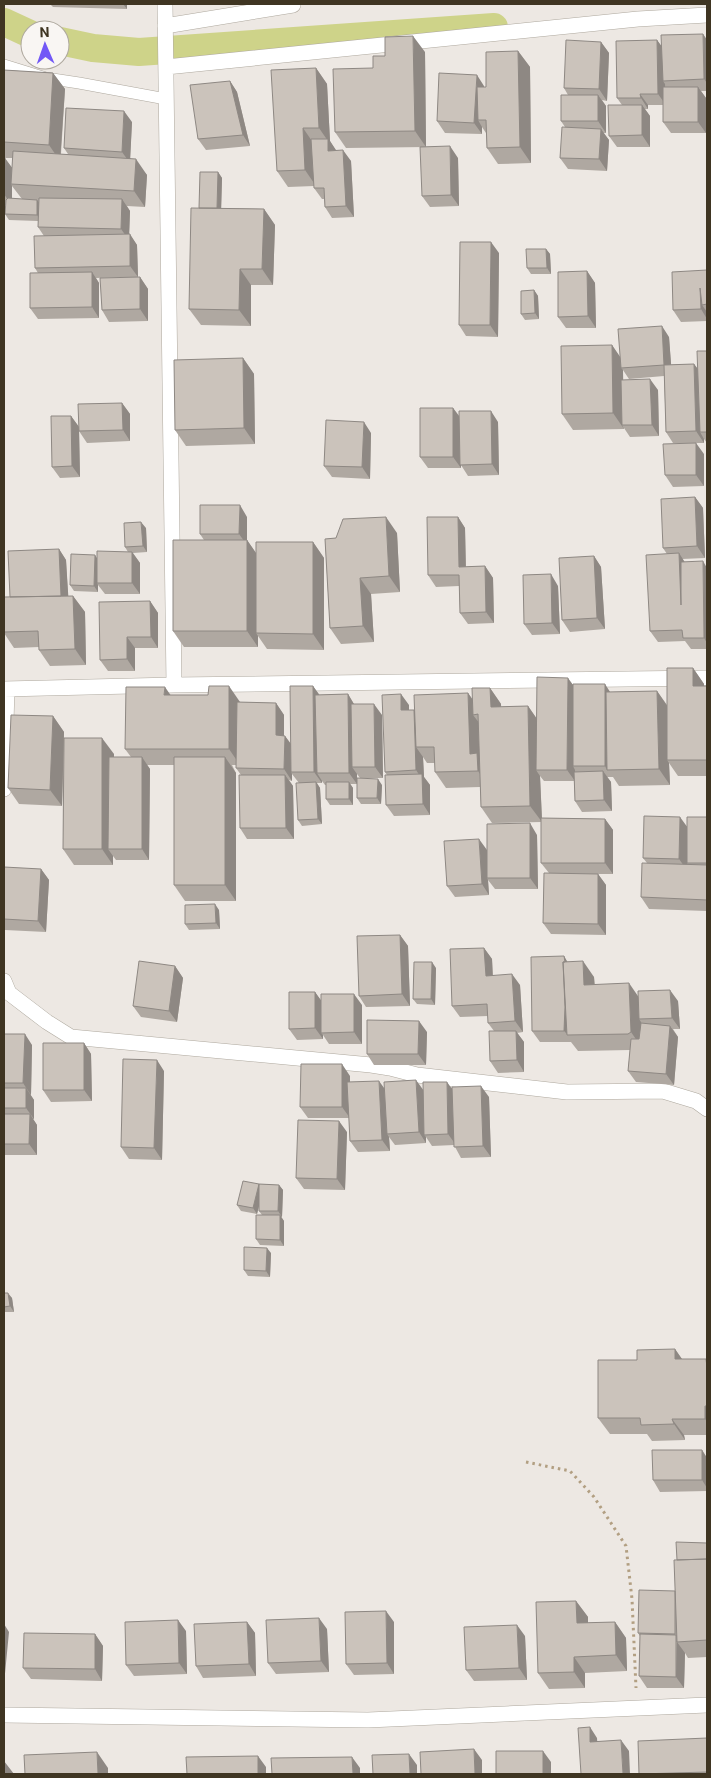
<svg xmlns="http://www.w3.org/2000/svg" width="711" height="1778" viewBox="0 0 711 1778" font-family="Roboto,sans-serif">
<style>
.lines{fill:none;stroke-linecap:round;stroke-linejoin:round}
.canal{stroke:#ced389;stroke-width:28}
.lane-casing{stroke:#aea89e;stroke-width:12}
.street-casing{stroke:#aea89e;stroke-width:16}
.path{stroke:#b29f82;stroke-width:3;stroke-dasharray:2.5 4;stroke-linecap:butt}
.lane{stroke:#fff;stroke-width:11}
.street{stroke:#fff;stroke-width:15}
.wall{fill:#afa8a1;fill-rule:evenodd}
.shaded-wall{fill:#8e8883}
.building{fill:#cbc3bb;stroke:#8e8883}
</style>
<rect width="100%" height="100%" fill="#ede8e3"/>
<g class="lines">
<path class="canal" d="M4 22 30 34
M60 41 93 48 139 52 494 27"/>
<g class="lane-casing">
<path id="lane" d="M4 65 46 78 79 83 166 99"/>
</g>
<g class="street-casing">
<path id="street" d="M165 4 174 685 707 678
M165 26 293 5
M166 67 638 19 707 15
M4 689 174 685
M4 789 7 689
M4 981 9 993 47 1022 71 1037 371 1065 390 1068 417 1075 567 1092 663 1091 696 1101 707 1109
M4 1715 368 1720 707 1705"/>
</g>
<path class="path" d="M526 1462 570 1471 594 1497 626 1546 632 1599 636 1688"/>
<use href="#lane" class="lane"/>
<use href="#street" class="street"/>
</g>
<path class="wall" d="M50 4H127V9L53 7Z
M703 34 707 40V91H701L706 98V133H671L663 122V105H648V109H645L650 116V147H617L609 136 622 105 617 98 657 40 662 47Z
M601 42 609 53 607 101 602 100 606 106V133H603L609 140 607 171 568 169 560 158 565 127 561 121 568 95 564 88Z
M518 51 530 67 531 163 498 164 487 148 486 133 482 127V134L445 133 437 121 484 86V87H486Z
M425 52 426 147 346 148 335 132 385 56Z
M316 68 327 84 330 141 336 151 351 161 354 217 332 218 325 207 324 199H322L314 188V186L288 187 277 171Z
M4 70 53 73 65 89 61 154H68L64 148 132 122 130 158 147 175 145 207 127 206 130 211 129 234 137 245 138 277 96 278 99 283V318L38 319 30 308 38 273 35 268 44 236 38 227V221L9 220 5 214 6 205H4V158L12 168 13 158H4ZM12 186 22 199 12 198Z
M230 81 237 92 250 146 206 150 198 139Z
M458 158 459 206 430 207 422 196Z
M218 172 222 178 221 208 264 209 275 225 273 285H251V326L201 325 189 309 199 208Z
M546 249 550 254 551 274H531L527 268Z
M499 253 498 337 466 336 459 325Z
M707 270V321L681 322 673 310Z
M587 271 595 283 596 328H566L558 317Z
M140 277 148 289V321L109 322 102 310Z
M534 290 538 296 539 319 525 320 521 314Z
M669 337 671 365 694 364 698 369 707 351V443L704 439V443H673L666 432 664 376 629 379 623 370V380L658 390 659 436 630 437 624 428V429L573 430 562 414 612 345 620 358Z
M243 358 254 374 255 444 186 446 175 430Z
M122 403 130 414V441L87 443 79 431 80 477 60 478 52 467 71 416 79 427Z
M453 408 460 417 498 422 499 475 468 476 461 465V468H428L420 457Z
M371 433 370 479 332 477 324 466Z
M704 454V486L673 487 665 475Z
M695 497 703 508 705 558 682 559 684 562 707 568V649H691L685 641 658 642 650 631 667 554 663 548Z
M247 517V540L256 553 313 542 324 558V650L267 649 258 636V647H184L173 631 204 540 200 534Z
M458 517 465 528 466 567 485 566 493 578 494 623 468 624 460 613 459 586 436 587 428 575Z
M146 528 147 552 133 553 140 563V594H105L98 585V592L74 591 70 585 97 558 128 552 125 547Z
M397 533 400 592 371 594 374 642 341 644 330 628 325 539Z
M59 549 66 560 68 596H73L85 612 86 665 50 666 39 650V647L14 648 4 633 10 597Z
M594 556 601 567 605 629 570 632 562 620Z
M558 586 560 634 532 635 524 624Z
M150 601 158 613V648H135V671H108L100 660Z
M693 668 704 684V686H707V776H678L669 763 670 785 619 786 613 777H607L611 782 612 811 582 812 575 801 574 781H544L540 776 542 818 605 819 613 830V874H598L606 885V935L551 934 543 923 549 873 541 863V822L492 823 481 807 480 787 446 788 435 772V763H427L423 757 424 777 430 785V815L394 816 386 805 387 775 385 772 409 705V710L415 712 468 693 473 700 490 688 501 704V707L528 706 537 719 573 684 610 692 657 691 667 705Z
M313 686 319 695 348 694 354 704 382 715 383 778H360L357 774V784H350L353 788V805H330L326 799V785H325L322 781V783H317L320 788 322 824 302 826 298 820 299 783 292 774V781L289 780 293 786 294 839H247L240 828 241 775 236 768V765H232L236 773V901H185L174 885V765H147L150 769 149 860H116L113 856V865H74L63 849 64 749 62 806 19 804 8 788 53 716 64 732V738L114 754V757H131L125 749 170 695 240 702 276 703 284 715V736H285L291 744Z
M382 785 381 804H361L357 798Z
M707 817V911L649 909 641 897 647 863 643 858 687 826Z
M537 835 538 889H495L488 880 489 895 455 897 447 886 487 850V858Z
M41 869 49 880 46 932 5 930 4 927V919Z
M219 910 220 929 189 930 185 924Z
M400 935 408 946 410 1006 366 1007 359 996Z
M484 948 492 959 493 975 520 985 523 1032 517 1033 524 1042V1072L498 1073 490 1061 494 1031 488 1023V1016L460 1017 452 1006Z
M564 956 567 962 594 977 595 985 638 997 678 1001 680 1029H673L678 1037 674 1085 636 1082 628 1071 630 1050 578 1051 571 1042H540L532 1031Z
M175 966 183 978 177 1022 141 1017 133 1006Z
M436 968 435 1005 417 1004 413 999Z
M315 992 321 1001 362 1005V1044H329L323 1035V1039L297 1040 289 1029Z
M427 1032 426 1065H374L367 1054Z
M4 1034 32 1045 31 1095 30 1094 34 1100V1119H33L37 1125V1155H4Z
M84 1043 91 1054 92 1101 51 1102 43 1090Z
M164 1071 162 1160 129 1159 121 1147Z
M350 1076V1082L385 1089 423 1090 452 1088 489 1097 491 1157 461 1158 454 1145 432 1146 426 1137V1143L395 1145 389 1137 390 1151 358 1152 350 1141 349 1118H308L300 1107Z
M347 1132 345 1190 304 1189 296 1178Z
M259 1184 279 1185 283 1190 282 1217H281L284 1221V1246L260 1245 256 1239 262 1215 259 1211V1206L257 1214 241 1211 237 1205Z
M271 1253 270 1277 248 1276 244 1270Z
M4 1293 12 1298 14 1312H4Z
M675 1349 682 1359H706L707 1360V1435H684L685 1440 652 1441 647 1434H610L598 1418 637 1360Z
M702 1450 707 1458V1491L660 1492 653 1480Z
M707 1543V1657L688 1658 685 1653 684 1688H647L639 1676 640 1636 638 1633 675 1591 677 1560Z
M576 1601 588 1617V1623L615 1622 626 1638 627 1671 585 1673V1688L549 1689 538 1673Z
M247 1622 255 1633 256 1676 203 1678 196 1666Z
M394 1622V1674L354 1675 346 1664Z
M327 1629 329 1672 276 1674 268 1663Z
M186 1631 187 1674 134 1676 126 1665Z
M95 1634 103 1646 102 1681 31 1679 23 1668Z
M525 1636 527 1680 474 1681 466 1670Z
M707 1738V1774H639Z"/>
<path class="shaded-wall" d="M123 4H127V9Z
M703 34 707 40V83L704 79Z
M413 36 425 52 426 147 415 131Z
M657 40 665 51 663 81 665 84 666 105 658 94Z
M601 42 609 53 607 101 599 89Z
M518 51 530 67 531 163 520 147Z
M316 68 327 84 330 141 336 150V162L328 151V141L319 128Z
M53 73 65 89 60 161 49 145Z
M477 75 484 86 483 120H478L482 127V134L474 123Z
M230 81 237 92 250 146 243 135Z
M698 87 706 98V133L698 122Z
M640 94 648 105V109L641 98Z
M598 95 606 106V133L598 121Z
M642 105 650 116V147L642 135Z
M124 111 132 122 130 163 122 152Z
M303 128 314 144 316 186 305 170Z
M601 129 609 140 607 171 599 159Z
M450 146 458 158 459 206 451 195Z
M343 150 351 161 354 217 346 206Z
M5 158 13 169 11 184 12 186V206L4 194Z
M136 159 147 175 145 207 134 191Z
M218 172 222 178 221 215 217 209Z
M122 199 130 211 129 240 121 229Z
M37 200 41 205V221L37 215Z
M264 209 275 225 273 285 262 269Z
M130 234 137 245 138 277 130 266Z
M491 242 499 253 498 337 490 325Z
M546 249 550 254 551 274 547 268Z
M240 269 251 285V326L239 310Z
M587 271 595 283 596 328 588 316Z
M92 272 99 283V318L92 307Z
M140 277 148 289V321L140 309Z
M700 288 702 305 707 312V319L701 309Z
M534 290 538 296 539 319 535 313Z
M662 326 669 337 672 376 664 365Z
M612 345 623 361 621 368 623 370 624 425H622L624 429 613 413Z
M243 358 254 374 255 444 244 428Z
M694 364 702 375 700 432 704 439V443L696 431Z
M650 379 658 390 659 436 652 425Z
M122 403 130 414V441L123 430Z
M453 408 461 419V468L453 457Z
M491 411 498 422 499 475 492 464Z
M71 416 79 427 80 477 72 466Z
M364 422 371 433 370 479 362 467Z
M696 443 704 454V486L696 475Z
M695 497 703 508 705 558 697 546Z
M240 505 247 517V540L258 556 256 633 258 636V647L247 631V545L239 534Z
M386 517 397 533 400 592 389 576Z
M458 517 465 528 466 579 459 567Z
M141 522 146 528 147 552 143 546Z
M313 542 324 558V650L313 634Z
M59 549 66 560 69 607 61 596Z
M132 552 140 563V594L132 583Z
M679 553 686 564 681 605Z
M95 555 99 561 97 583 98 585V592L94 586Z
M594 556 601 567 605 629 597 618Z
M703 561 707 568V643L704 638Z
M485 566 493 578 494 623 486 612Z
M551 574 558 586 560 634 552 623Z
M360 578 371 594 374 642 363 626Z
M73 596 85 612 86 665 75 649Z
M150 601 158 613V648L151 637Z
M127 637 135 648V671L127 659Z
M693 668 704 684V702L693 686Z
M568 678 576 689 573 766 575 770V781L567 770Z
M605 684 612 695 607 770 605 766Z
M229 686 240 702V765L229 749Z
M313 686 321 697 317 773 322 781V783L314 772Z
M165 687 176 703 164 695Z
M490 688 501 704 502 723 491 707Z
M657 691 668 707 667 760 669 763 670 785 659 769Z
M468 693 479 709 478 714 473 715 480 724 489 787 478 771 470 754Z
M348 694 355 706 352 767 357 774V784L349 773Z
M401 694 409 705V722L401 710Z
M276 703 284 715V747L276 735Z
M374 704 382 715 383 778 375 767Z
M528 706 539 722 536 770 540 776 542 822 530 806Z
M414 710 422 721 416 747 423 757 424 777 430 785V815L423 804 422 779 416 770Z
M53 716 64 732 62 806 50 790Z
M285 736 293 747 291 772 292 774V781L284 769Z
M102 738 114 754 113 849H108L113 856V865L102 849Z
M142 757 150 769 149 860 142 849Z
M225 757 236 773V901L225 885Z
M603 771 611 782 612 811 604 800Z
M285 775 293 786 294 839 286 828Z
M378 779 382 785 381 804 377 798Z
M316 782 320 788 322 824 318 819Z
M349 782 353 788V805L349 799Z
M680 817 688 828 687 870 679 859Z
M605 819 613 830V874L605 863Z
M530 823 537 835 538 889 530 878Z
M479 839 487 850 488 878H487L488 880 489 895 482 884Z
M41 869 49 880 46 932 38 921Z
M598 874 606 885V935L598 924Z
M215 904 219 910 220 929 216 923Z
M400 935 408 946 410 1006 402 994Z
M484 948 492 959 493 987 486 976Z
M564 956 571 968 568 1035 564 1031Z
M583 961 594 977 595 1001 584 985Z
M432 962 436 968 435 1005 431 999Z
M175 966 183 978 177 1022 169 1011Z
M512 974 520 985 523 1032 515 1021Z
M629 983 640 999 639 1019 641 1022 642 1048 631 1032Z
M670 990 678 1001 680 1029 672 1018Z
M315 992 323 1003 321 1033 323 1035V1039L315 1028Z
M354 994 362 1005V1044L354 1032Z
M419 1021 427 1032 426 1065 418 1054Z
M670 1026 678 1037 674 1085 666 1074Z
M516 1031 524 1042V1072L517 1060Z
M25 1034 32 1045 31 1095 23 1083Z
M84 1043 91 1054 92 1101 84 1090Z
M157 1060 164 1071 162 1160 154 1148Z
M342 1064 350 1076V1118L342 1107Z
M416 1080 424 1091V1135L426 1137V1143L419 1132Z
M379 1081 387 1092V1134L389 1137 390 1151 382 1140Z
M447 1082 455 1093 456 1145 448 1134Z
M481 1086 489 1097 491 1157 483 1146Z
M26 1088 34 1100V1119L26 1108Z
M30 1114 37 1125V1155L29 1144Z
M339 1121 347 1132 345 1190 337 1179Z
M259 1184 263 1190 257 1214 253 1208Z
M279 1185 283 1190 282 1217 278 1211Z
M280 1215 284 1221V1246L280 1240Z
M267 1248 271 1253 270 1277 266 1271Z
M8 1293 12 1298 14 1312 10 1306Z
M675 1349 686 1365 675 1359Z
M705 1406 707 1409V1422L705 1419Z
M672 1419 684 1435 685 1440 674 1424Z
M702 1450 707 1458V1488L702 1480Z
M576 1601 588 1617V1639L577 1623Z
M386 1611 394 1622V1674L387 1663Z
M319 1618 327 1629 329 1672 321 1661Z
M178 1620 186 1631 187 1674 179 1663Z
M247 1622 255 1633 256 1676 249 1664Z
M615 1622 626 1638 627 1671 616 1655Z
M4 1624 9 1632 4 1684Z
M517 1625 525 1636 527 1680 519 1668Z
M95 1634 103 1646 102 1681 95 1669Z
M677 1642 685 1653 684 1688 676 1677Z
M574 1657 585 1673V1688L574 1672Z
M590 1727 597 1738 598 1753 590 1742Z
M621 1740 629 1751 630 1774H623Z
M474 1749 482 1760V1774H475Z
M543 1751 551 1762V1774H543Z
M97 1752 108 1768V1774H98Z
M409 1754 417 1765V1774H410Z
M258 1756 266 1767V1774H258Z
M352 1757 360 1768V1774H353Z
M4 1761 14 1774H4Z"/>
<path class="building" d="M703 34 704 79 663 81 661 35Z
M413 36 415 131 335 132 333 69 373 68V56H385V37Z
M566 40 601 42 599 89 564 88Z
M657 40 658 94H640L641 98H617L616 41Z
M518 51 520 147 487 148 486 120H478L477 87H486V52Z
M316 68 319 128H303L305 170 277 171 271 70Z
M4 70 53 73 49 145 4 142Z
M439 73 477 75 474 123 437 121Z
M230 81 243 135 198 139 190 85Z
M663 87H698V122H663Z
M561 95H598V121H561Z
M608 105H642V135L609 136Z
M66 108 124 111 122 152 64 148Z
M562 127 601 129 599 159 560 158Z
M311 139H328V151L343 150 346 206 325 207 324 188H314Z
M450 146 451 195 422 196 420 147Z
M13 151 136 159 134 191 11 184Z
M4 158H5L4 194Z
M200 172H218L217 208H199Z
M8 198 37 200V215L5 214 6 200Z
M39 198 122 199 121 229 38 227Z
M191 208 264 209 262 269H240L239 310 189 309Z
M130 234V266L35 268 34 236Z
M460 242H491L490 325H459Z
M526 249H546L547 268H527Z
M707 270V304L702 305 700 288 701 309 673 310 672 272Z
M587 271 588 316 558 317V272Z
M92 272V307L30 308V273Z
M140 277V309L102 310 100 278Z
M534 290 535 313 521 314V291Z
M662 326 664 365 621 368 618 329Z
M612 345 613 413 562 414 561 346Z
M697 351H707V432H700Z
M243 358 244 428 175 430 174 360Z
M694 364 696 431 666 432 664 365Z
M650 379 652 425H622L621 380Z
M122 403 123 430 79 431 78 404Z
M420 408H453V457H420Z
M459 411H491L492 464 460 465Z
M51 416H71L72 466 52 467Z
M326 420 364 422 362 467 324 466Z
M696 443V475H665L663 444Z
M695 497 697 546 663 548 661 499Z
M200 505H240L239 534H200Z
M386 517 389 576 360 578 363 626 330 628 325 539 336 538 343 519Z
M427 517H458L459 567 485 566 486 612 460 613 459 575H428Z
M141 522 143 546 125 547 124 523Z
M173 540H247V631H173Z
M256 542H313V634L256 633Z
M59 549 61 596 10 597 8 551Z
M97 551 132 552V583H97Z
M679 553 681 605V562L703 561 704 638H683L682 630 650 631 646 555Z
M71 554 95 555 94 586 70 585Z
M594 556 597 618 562 620 559 558Z
M551 574 552 623 524 624 523 575Z
M73 596 75 649 39 650 38 631 4 632V597Z
M150 601 151 637H127V659L100 660 99 602Z
M667 668H693V686H707V760H667Z
M537 677 568 678 567 770H536Z
M573 684H605V766H573Z
M209 686H229V749H125L126 687H165L164 695H208Z
M290 686H313L314 772H291Z
M472 688H490L491 707 528 706 530 806 481 807 478 714 473 715Z
M657 691 659 769 607 770 606 692Z
M468 693 470 754 477 753 478 771 435 772 434 747H416L414 695Z
M348 694 349 773H317L315 695Z
M401 694V710H414L416 770 385 772 382 695Z
M237 702 276 703V735L285 736 284 769 236 768Z
M351 704H374L375 767H352Z
M11 715 53 716 50 790 8 788Z
M64 738H102V849H63Z
M109 757H142V849H108Z
M174 757H225V885H174Z
M603 771 604 800 575 801 574 772Z
M422 774 423 804 386 805 385 775Z
M239 775H285L286 828H240Z
M357 778 378 779 377 798H357Z
M316 782 318 819 298 820 296 783Z
M326 782H349V799H326Z
M644 816 680 817 679 859 643 858Z
M687 817H707V863H687Z
M541 818 605 819V863H541Z
M530 823V878H487V824Z
M479 839 482 884 447 886 444 841Z
M642 863 707 865V900L641 897Z
M4 867 41 869 38 921 4 919Z
M544 873 598 874V924L543 923Z
M215 904 216 923 185 924V905Z
M400 935 402 994 359 996 357 936Z
M484 948 486 976 512 974 515 1021 488 1023 487 1004 452 1006 450 949Z
M564 956 565 962H563L565 1007 564 1031H532L531 957Z
M139 961 175 966 169 1011 133 1006Z
M583 961 584 985 629 983 631 1032 628 1034 567 1035 563 962Z
M414 962H432L431 999H413Z
M670 990 672 1018 639 1019 638 991Z
M289 992H315V1028L289 1029Z
M321 994H354V1032L321 1033Z
M367 1020 419 1021 418 1054H367Z
M641 1023 670 1026 666 1074 628 1071 631 1039H639Z
M489 1031H516L517 1060 490 1061Z
M4 1034H25L23 1083H4Z
M43 1043H84V1090H43Z
M123 1059 157 1060 154 1148 121 1147Z
M301 1064H342V1107H300Z
M416 1080 419 1132 387 1134 384 1082Z
M379 1081 382 1140 350 1141 347 1082Z
M423 1082H447L448 1134 424 1135Z
M481 1086 483 1146 454 1147 452 1087Z
M4 1088H26V1108H4Z
M4 1114H30L29 1144H4Z
M298 1120 339 1121 337 1179 296 1178Z
M243 1181 259 1184 253 1208 237 1205Z
M259 1184 279 1185 278 1211H259Z
M256 1215H280V1240L256 1239Z
M244 1247 267 1248 266 1271 244 1270Z
M4 1293H8L10 1306 4 1307Z
M675 1349V1359H706L707 1367V1406H705V1419H672L674 1424 641 1425 640 1418H598V1360H637V1350Z
M652 1450H702V1480H653Z
M676 1542 707 1543V1559L677 1560Z
M707 1559V1640L677 1642 674 1560Z
M639 1590 675 1591V1634L638 1633Z
M576 1601 577 1623 615 1622 616 1655 574 1657V1672L538 1673 536 1602Z
M386 1611 387 1663 346 1664 345 1612Z
M319 1618 321 1661 268 1663 266 1620Z
M178 1620 179 1663 126 1665 125 1622Z
M247 1622 249 1664 196 1666 194 1624Z
M517 1625 519 1668 466 1670 464 1627Z
M24 1633 95 1634V1669L23 1668Z
M640 1634 676 1635V1677L639 1676Z
M590 1727V1742L621 1740 623 1774H581L578 1728Z
M707 1738V1772L639 1774 638 1741Z
M474 1749 475 1774H421L420 1752Z
M496 1751H543V1774H496Z
M97 1752 98 1774H25L24 1755Z
M409 1754 410 1774H373L372 1755Z
M258 1756V1774H187L186 1757Z
M352 1757 353 1774H272L271 1758Z"/>
<rect width="711" height="1778" fill="none" stroke="#3f3522" stroke-width="10"/>
<g transform="translate(45 45) rotate(358)"><circle r="24" fill="#f9f6f3" stroke="#afa99f"/>
<path d="M0-4L9 19L0 12L-9 19Z" fill="#7258f6"/>
<text y="-8" font-size="14" font-weight="bold" text-anchor="middle" fill="#3f3522">N</text>
</g>
</svg>
